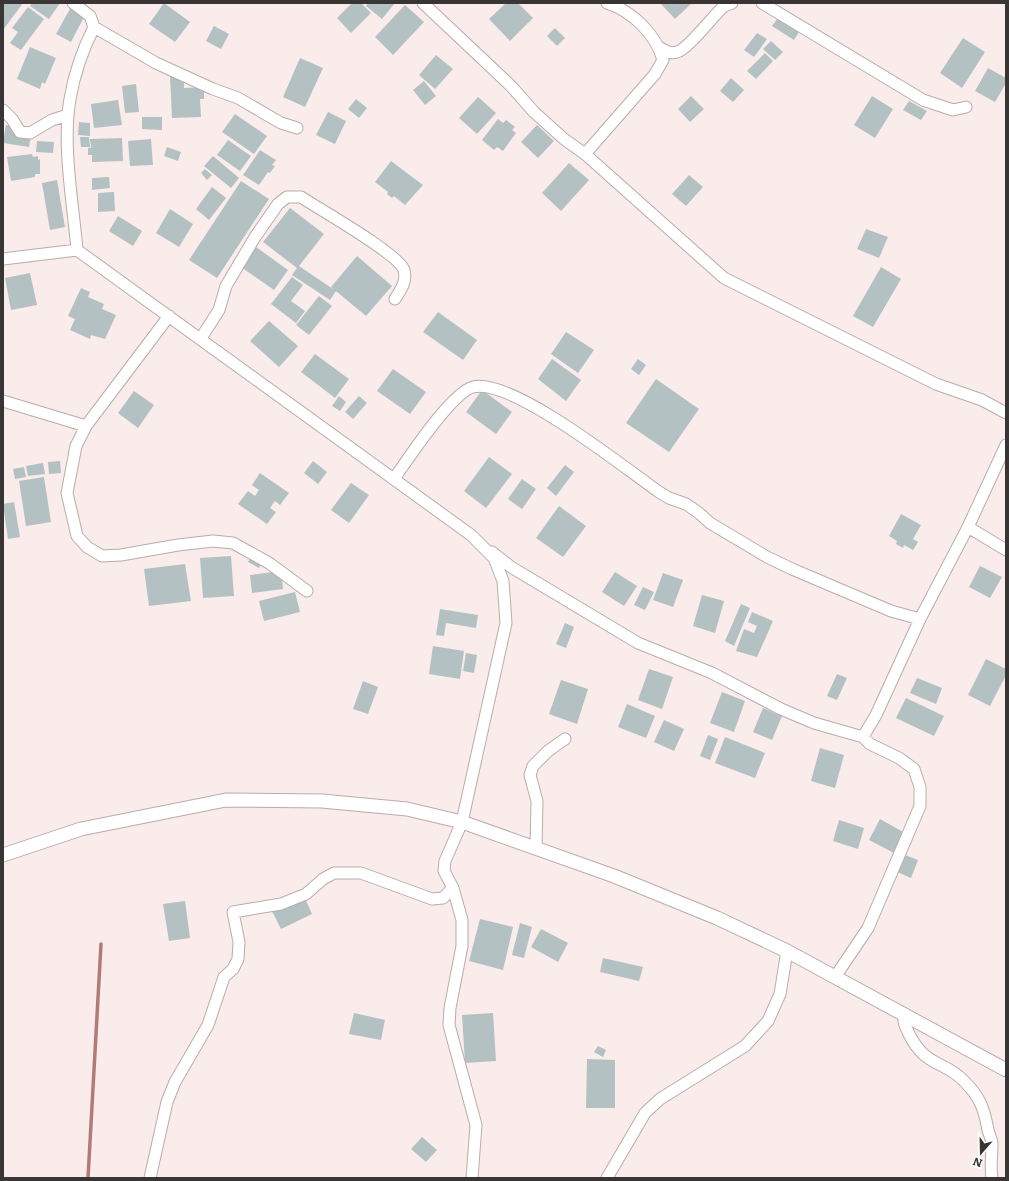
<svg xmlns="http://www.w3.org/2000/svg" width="1009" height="1181" viewBox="0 0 1009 1181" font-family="Literata,serif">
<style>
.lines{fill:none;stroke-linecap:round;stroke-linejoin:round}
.stream{stroke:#b37a78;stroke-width:3.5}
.building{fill:#b4c1c2}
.minor-casing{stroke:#b8acac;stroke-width:13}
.tertiary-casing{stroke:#b8acac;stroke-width:15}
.minor{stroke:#fff;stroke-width:11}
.tertiary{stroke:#fff;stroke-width:13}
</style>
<rect width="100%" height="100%" fill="#f9eceb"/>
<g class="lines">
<path class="stream" d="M88 1178 101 944"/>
</g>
<path class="building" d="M4 3H23L3 30V5Z
M32 3H60L49 19 30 6Z
M164 3 190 22 175 42 149 24Z
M352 3H361L371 13 351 33 337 18Z
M368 3H395L382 19 366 6Z
M506 3H518L533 18 510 41 489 19Z
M660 3H692L675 19Z
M405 5 424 22 393 55 375 37Z
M28 7 44 19 21 50 10 43 18 32 12 28Z
M71 7 85 15 71 42 56 34Z
M778 18 799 32 794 40 772 26Z
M214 26 229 34 221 49 206 41Z
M555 28 565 38 557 46 547 36Z
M757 33 767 39 754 57 744 50Z
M963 38 985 52 962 88 940 73Z
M771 41 783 52 775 60 763 49Z
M30 47 56 58 45 84 42 82 40 89 17 79Z
M765 53 773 61 756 79 747 71Z
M436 55 453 69 435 89 419 75Z
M300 58 323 68 305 107 283 97Z
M988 68 1006 78V83L995 102 975 91Z
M184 75V88L204 87V99H200L201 117 172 118 170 76Z
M731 78 744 90 733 102 720 91Z
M424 81 436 96 425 105 413 90Z
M136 84 139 112 125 113 122 86Z
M691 96 704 109 690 122 678 109Z
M872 96 893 109 875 138 854 125Z
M478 97 496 113 477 134 459 118Z
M356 99 367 108 359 118 348 109Z
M118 100 122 125 94 128 91 104Z
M909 101 927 111 921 120 903 110Z
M328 112 346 121 335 144 316 135Z
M235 114 267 136 254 154 222 132Z
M142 117H162V130L142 129Z
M498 119 503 123 506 120 515 127 512 130 516 133 503 151 497 147 494 150 482 140Z
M79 122 90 123V136L78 135Z
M6 125 32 129 29 147 3 143Z
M537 125 554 141 538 158 521 142Z
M80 137H89L90 147H81Z
M122 138 123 161 92 162V155H88V148L93 147H91L90 139Z
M151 139 153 165 130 166 128 141Z
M228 140 251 156 240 171 217 155Z
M37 141 54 142 53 153 36 152Z
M167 147 181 152 178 161 164 156Z
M260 150 276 160 272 165 275 166 270 173 268 172 259 185 243 175Z
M32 154 33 157 38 156V160L40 159V174H35V177L11 181 7 157Z
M213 156 239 178 231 188 204 166Z
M391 161 423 185 405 205 394 196 392 198 387 194 388 192 375 182Z
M569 163 589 180 561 211 542 193Z
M205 169 212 175 207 180 201 173Z
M689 175 703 187 686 206 672 194Z
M109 177 110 188 92 190V178Z
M57 180 65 227 50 230 42 183Z
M241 181 269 199 217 278 189 260Z
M212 187 226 198 209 220 196 209Z
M114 192 115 211 98 212V193Z
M290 208 324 234 299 266 336 291 330 300 292 275 297 268 263 242Z
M170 209 193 224 179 247 156 233Z
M118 216 142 231 133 246 109 231Z
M866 229 888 237 879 258 857 249Z
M256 247 288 270 274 290 241 267Z
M357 256 392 286 366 316 331 287Z
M881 267 901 279 873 327 853 316Z
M30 273 37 305 11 310 5 278Z
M292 277 303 285 291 301 305 311 296 323 271 304Z
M81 288 90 292 88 297 104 304 102 309 116 315 105 339 91 335 90 339 70 330 75 319 68 316Z
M319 296 332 306 309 335 296 325Z
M438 312 477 340 463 360 423 332Z
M269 321 298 346 279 367 250 341Z
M566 332 594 350 578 373 551 354Z
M315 354 349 379 335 398 301 372Z
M552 359 581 380 566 401 538 379Z
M638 359 646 365 639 375 631 369Z
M393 369 426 392 410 414 377 391Z
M656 379 699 409 669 452 626 423Z
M482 390 512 412 496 434 466 412Z
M134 391 154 405 138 428 118 413Z
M339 396 346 402 340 411 332 406Z
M359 396 367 403 353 419 345 412Z
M489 457 512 474 486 508 464 491Z
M60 461 61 473 49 474 48 462Z
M313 461 327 472 318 484 304 473Z
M43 463 45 474 28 476 26 466Z
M565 465 574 472 556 496 547 488Z
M24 467 26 477 15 479 13 469Z
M260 473 289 493 280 505 275 501 270 508 276 512 267 524 238 504 248 491 255 496 259 490 252 485Z
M44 477 51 522 26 526 19 481Z
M522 479 536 489 522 509 508 499Z
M351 483 369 495 349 523 331 510Z
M14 502 20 537 8 539 3 504Z
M559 506 586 526 563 557 536 538Z
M901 514 921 525 913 539 918 542 913 550 904 545 903 548 896 544 897 541 889 536Z
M252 555 263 561 259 568 248 562Z
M231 556 234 596 203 598 200 558Z
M185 564 191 601 149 606 144 569Z
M980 566 1002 577 990 598 969 587Z
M281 571 283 589 252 593 250 575Z
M615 572 637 586 624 606 602 592Z
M663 573 683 580 673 607 653 600Z
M643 587 654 592 645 610 634 605Z
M295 592 300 612 264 621 259 601Z
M702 595 724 601 715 633 693 626Z
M741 604 750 608 734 646 725 641Z
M440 609 478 615 476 628 446 623 444 636 436 635Z
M752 612 773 621 757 657 736 651 744 629 754 633 757 626 748 622Z
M565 623 574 627 566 648 556 644Z
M433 646 464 651 460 679 429 674Z
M466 653 477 655 474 673 463 671Z
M986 659 1006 669V675L990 706 968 695Z
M649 669 673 677 662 709 638 700Z
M837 674 847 678 837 700 827 696Z
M917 678 942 688 936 704 910 693Z
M561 680 588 689 577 724 549 714Z
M363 681 378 687 368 714 353 709Z
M722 692 745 701 734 732 710 723Z
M906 698 944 716 934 736 896 718Z
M627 704 655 716 646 738 618 727Z
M763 708 782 716 772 740 753 732Z
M664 720 684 729 674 751 654 742Z
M708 735 718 739 710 760 700 756Z
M725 737 765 753 755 778 715 763Z
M820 748 844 755 835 788 811 781Z
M880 819 905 833 894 853 869 840Z
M839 820 864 828 858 849 833 841Z
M905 855 918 860 911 878 897 872Z
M303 894 312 914 281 929 271 909Z
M185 901 190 938 169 941 163 904Z
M480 919 513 927 503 970 469 961Z
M520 923 532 927 524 958 512 955Z
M541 929 568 943 558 962 531 947Z
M603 958 643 967 639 981 600 972Z
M354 1013 385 1020 381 1040 349 1034Z
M493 1013 496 1061 465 1063 462 1015Z
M598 1046 606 1050 603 1057 594 1052Z
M587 1059 615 1060V1108H586Z
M422 1137 437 1150 426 1162 411 1149Z"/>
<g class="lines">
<g class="minor-casing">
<path id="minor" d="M73 3 90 16 94 27C83 49 74 75 70 99 62 145 73 203 77 250L471 535 494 558 503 581 506 623 462 822 445 861 444 871 453 888 462 920V946L450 1008 449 1025 476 1125 472 1178
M423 3 511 86 534 112 564 139 585 154 724 278 936 384 982 400 1006 413
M762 3 923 100 953 110 966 107
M94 27 156 63 213 89 238 98 281 123 297 128
M659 47C665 51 670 54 677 52 687 50 714 15 724 6L732 3
M3 110 12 119 20 132 30 133 52 120 68 115
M585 154 655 74 663 60C656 34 632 11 607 3
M3 259 77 250
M169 316 86 426 76 446 67 493 77 536 87 547 102 556 121 555 178 545 213 541 233 543 269 563 307 591
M201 338 219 310 226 286 255 237 278 204 287 197H301C319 209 399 254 404 270 407 282 401 289 395 299
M3 401 86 426
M394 479C408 459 451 393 473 387 511 377 625 468 659 492L669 498 686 504 699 513 710 523 767 557 792 569 891 611 920 619
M968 527 1006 550
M492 552 511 567 638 643 712 673 781 709 814 723 863 737 870 744 899 758 914 769 920 787V806L868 928 835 977
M863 737 876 715 920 619 968 527 1006 445
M536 848 537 801 530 775 533 766 548 751 565 739
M905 1014C902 1022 906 1027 909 1034 926 1068 944 1060 964 1081 980 1097 984 1108 988 1130 989 1134 992 1140 992 1144 992 1156 990 1166 992 1178
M150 1178 167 1102 175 1082 208 1025 224 977 233 969 238 959 239 942 233 912 281 904 306 894 323 879 334 873H361L432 899 443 898 453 888
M607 1178 645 1113 660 1099 745 1046 768 1021 780 994 787 951"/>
</g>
<g class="tertiary-casing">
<path id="tertiary" d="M3 855 81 829 226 800 322 801 407 809 462 822 614 876 717 918 787 951 1006 1070"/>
</g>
<use href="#minor" class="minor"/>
<use href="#tertiary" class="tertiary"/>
</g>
<rect width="1009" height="1181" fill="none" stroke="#3a3535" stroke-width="8"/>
<g transform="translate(981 1153) rotate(200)" stroke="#ffffff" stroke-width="3" paint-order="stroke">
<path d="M0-3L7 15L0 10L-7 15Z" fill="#3a3535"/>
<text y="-6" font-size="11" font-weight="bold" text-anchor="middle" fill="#3a3535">N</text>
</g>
</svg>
